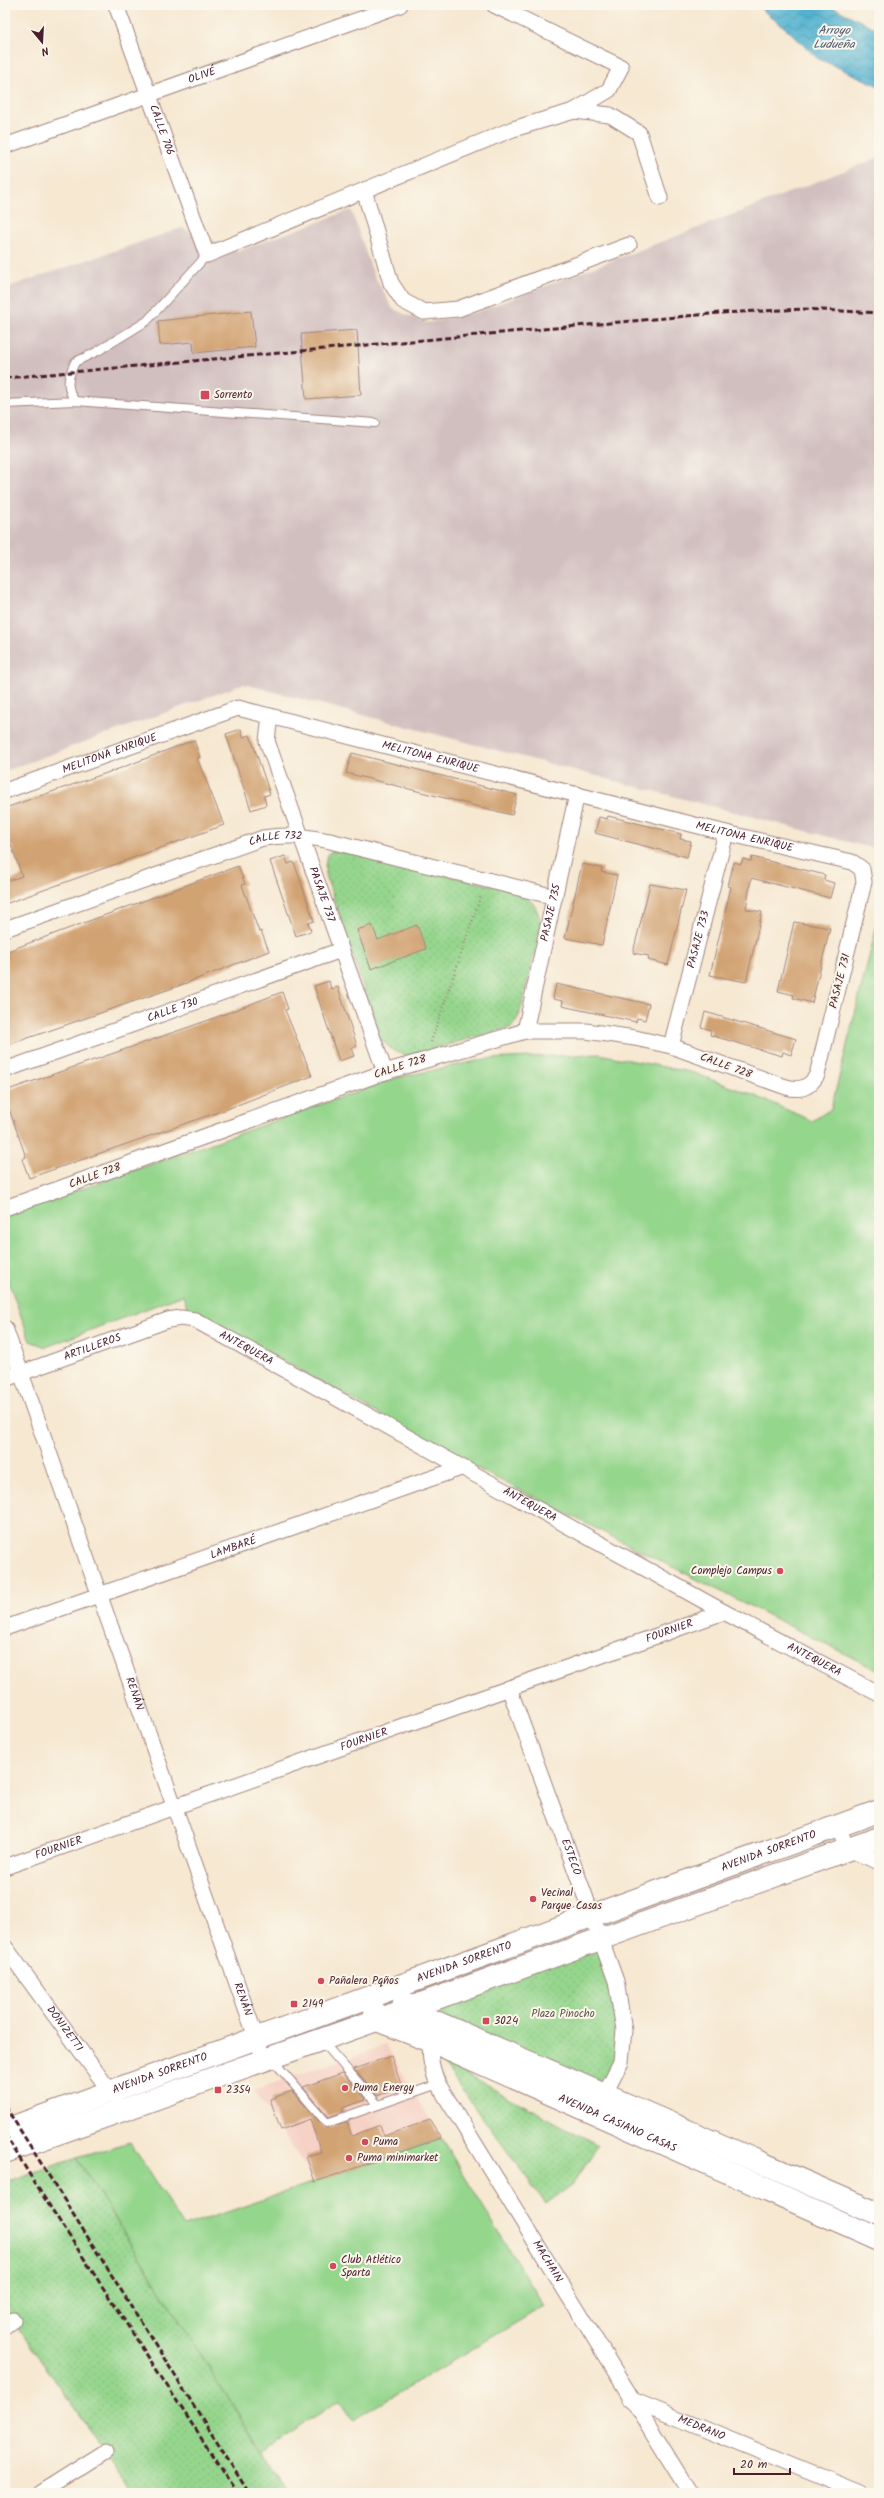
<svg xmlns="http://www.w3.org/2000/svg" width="884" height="2498" viewBox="0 0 884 2498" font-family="Kalam,sans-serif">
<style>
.built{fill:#f6d1c5}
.railway{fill:#d1bfbf}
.grass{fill:url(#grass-dots);stroke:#707a5c}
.garden{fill:#95d68d;stroke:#707a5c}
.water{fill:url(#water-waves);stroke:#4e687e}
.building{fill:#d1a272}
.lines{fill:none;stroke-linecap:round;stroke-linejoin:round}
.service-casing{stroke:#a0847e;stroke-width:10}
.minor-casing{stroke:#a0847e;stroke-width:17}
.secondary-casing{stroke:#a0847e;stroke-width:24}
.path{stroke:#a0847e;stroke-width:2.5;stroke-dasharray:1 3;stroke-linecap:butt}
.service{stroke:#fff;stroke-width:8}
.minor{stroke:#fff;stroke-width:15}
.secondary{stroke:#fff;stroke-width:22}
.rail{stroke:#4a1f2b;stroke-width:3;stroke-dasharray:6 3;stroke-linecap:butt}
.poi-dot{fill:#d1495b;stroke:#fbf7ec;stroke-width:1.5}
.labels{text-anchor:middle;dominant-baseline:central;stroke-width:4;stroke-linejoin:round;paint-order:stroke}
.street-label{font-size:11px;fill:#4a1f2b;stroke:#fbf7ec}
.poi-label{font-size:11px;fill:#4a1f2b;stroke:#fbf7ec;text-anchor:start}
.park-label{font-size:11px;fill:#605648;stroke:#fbf7ec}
.water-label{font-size:12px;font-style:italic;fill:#4d5a6d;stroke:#fbf7ec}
</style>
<defs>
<pattern id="grass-dots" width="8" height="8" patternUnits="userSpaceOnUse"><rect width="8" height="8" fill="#95d68d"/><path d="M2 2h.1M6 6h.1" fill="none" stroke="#82b77a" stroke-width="1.8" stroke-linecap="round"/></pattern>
<pattern id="water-waves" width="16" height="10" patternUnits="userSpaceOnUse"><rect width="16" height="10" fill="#52b2d0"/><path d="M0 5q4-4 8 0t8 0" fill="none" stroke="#4690a9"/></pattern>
</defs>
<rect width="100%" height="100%" fill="#fbf7ec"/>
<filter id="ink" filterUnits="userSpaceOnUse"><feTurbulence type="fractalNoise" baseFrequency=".025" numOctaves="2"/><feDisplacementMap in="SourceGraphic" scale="8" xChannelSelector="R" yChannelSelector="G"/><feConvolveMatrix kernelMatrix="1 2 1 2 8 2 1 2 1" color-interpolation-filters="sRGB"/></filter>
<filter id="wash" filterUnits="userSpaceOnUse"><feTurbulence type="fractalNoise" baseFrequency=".012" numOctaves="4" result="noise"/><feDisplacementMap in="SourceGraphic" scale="16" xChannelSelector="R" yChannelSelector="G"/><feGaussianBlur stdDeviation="0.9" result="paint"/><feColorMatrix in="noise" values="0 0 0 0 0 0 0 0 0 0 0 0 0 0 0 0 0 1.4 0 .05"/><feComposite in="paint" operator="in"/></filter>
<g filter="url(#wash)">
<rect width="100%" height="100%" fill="#f6e8d1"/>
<path class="built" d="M386 2045 441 2138 315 2181 254 2090Z"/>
<path class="railway" d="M879 157V850L244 684 5 771V288L182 228 238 251 351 210 373 273 393 309 426 323 477 312 750 208Z"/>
<path class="grass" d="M340 851 511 890C532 900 537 903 541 926L519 1016 512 1027 407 1056 394 1051 381 1040 328 882C325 871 323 861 330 852Z
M600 1939 624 2030 604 2095 406 2009Z
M441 2061 598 2145 573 2184 546 2204Z
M77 2158 288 2493H134L5 2309V2182Z"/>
<path class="garden" d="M879 917V1671L482 1471 187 1308 183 1295 46 1347 30 1341 5 1272V1216L396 1078 486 1059 599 1054 694 1073 758 1097 812 1121 831 1109Z
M441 2138 544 2306 354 2420 340 2400 261 2450 77 2158 130 2142 184 2227Z"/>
<path class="water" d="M756 5H828L879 30V86L817 58 788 30Z"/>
<g id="blocks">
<path class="building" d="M251 311 255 347 194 353 193 342 160 345 158 321Z
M357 330 361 395 306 399 301 334Z
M241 729 243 737 250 735 270 794 264 796 266 805 251 810 226 734Z
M194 740 200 758H197L224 825 5 904V882L22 876 5 827V808L121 768Z
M352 753 517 795 512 815 346 773Z
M608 816 681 834 680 839 691 841 687 857 595 833 599 817 607 819Z
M285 856 288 864 294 862 314 921 308 923 311 931 296 936 270 861Z
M752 857 825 875 824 880 834 883 830 898 751 878 746 909 762 912 746 982 710 975 731 887 728 886 734 862 741 864 743 859 751 861Z
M582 864 602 868 601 872 617 875 602 945 565 938Z
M238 866 245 884 242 885 259 932 261 931 269 951 184 984 5 1046V952Z
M650 884 686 890 668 965 648 960 649 956 633 953Z
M794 922 830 928 812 1003 793 998 794 995 778 991Z
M372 925 378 940 417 925 426 949 371 969 357 930Z
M329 981 331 989 338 987 357 1046 351 1048 354 1056 339 1061 314 986Z
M556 984 649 1004 645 1020 637 1018 636 1022 562 1006 563 1001 553 999Z
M282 992 288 1009 285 1010 312 1076 227 1109 29 1178 22 1159 26 1157 9 1109 5 1110V1091L209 1020Z
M705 1012 796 1039 791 1055 783 1052 782 1056 710 1035 711 1030 701 1027Z
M391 2056 402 2087 377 2096 354 2069Z
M343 2073 366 2100 342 2108 344 2111 329 2117 303 2087Z
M292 2091 325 2128 347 2122 352 2136 380 2125 384 2136 430 2120 441 2138 315 2182 306 2156 321 2152 310 2119 281 2130 270 2099Z"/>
</g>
</g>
<g filter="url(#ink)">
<use href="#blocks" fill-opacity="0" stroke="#a0847e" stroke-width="1"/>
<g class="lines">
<g class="service-casing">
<path id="service" d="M207 255 147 321 98 351 75 362C68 377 65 387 75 401L375 423
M5 404 75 401
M322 2041 378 2105
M271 2058 327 2123 438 2084"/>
</g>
<g class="minor-casing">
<g id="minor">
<path id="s1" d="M116 5 207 255 513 129 574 111 610 115 639 133 660 198"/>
<path d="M494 5 621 67 609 90 574 111"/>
<path id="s2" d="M5 146 400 5"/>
<path d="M364 190 391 283 403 301 424 312 458 309 629 245"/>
<path id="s3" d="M270 716 267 741 385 1072"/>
<path id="s4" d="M5 791 238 708 726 833 852 862 862 869 864 882 817 1075C809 1088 801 1091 786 1087L671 1046 635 1038 586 1031H525L385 1072 5 1208"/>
<path id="s5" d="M5 929 263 838C287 834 306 836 330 841L555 897"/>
<path id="s6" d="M525 1031 577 794"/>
<path id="s7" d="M671 1046 726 833"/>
<path id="s8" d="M5 1070 341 950"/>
<path id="s9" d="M5 1328 264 2060"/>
<path id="s10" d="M5 1379 168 1320 181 1318 195 1320 724 1612 879 1694"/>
<path id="s11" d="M5 1628 461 1468"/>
<path id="s12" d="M509 1688 616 1981 624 2030 621 2062 604 2095"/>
<path d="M837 1826 848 1849 879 1862"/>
<path id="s13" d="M5 1867 724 1612"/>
<path id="s14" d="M5 1947 115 2098"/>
<path id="s15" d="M434 2033C427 2051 431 2067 438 2084L690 2493"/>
<path d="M5 2326 13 2320"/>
<path id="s16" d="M630 2399 861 2493"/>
<path d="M40 2493 105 2452"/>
</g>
</g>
<g class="secondary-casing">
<g id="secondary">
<path d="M404 2002 406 2009 879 2214"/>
<path id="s17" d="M375 2013 377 2020 431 2041 879 2239"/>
<path id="s18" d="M5 2130 879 1811"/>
<path d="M5 2152 360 2026 879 1838"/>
</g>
</g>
<path class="path" d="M431 1042 481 895"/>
<use href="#service" class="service"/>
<use href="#minor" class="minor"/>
<use href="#secondary" class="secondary"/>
<path class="rail" d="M5 378 720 313 804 309 879 313
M5 2106 249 2493
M5 2134 36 2185 237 2493"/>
</g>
</g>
<g class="poi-dot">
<rect x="200" y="390" width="10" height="10" rx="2"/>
<circle cx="780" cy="1571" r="4"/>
<circle cx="533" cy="1899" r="4"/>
<circle cx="321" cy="1981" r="4"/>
<rect x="290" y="2000" width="8" height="8" rx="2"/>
<rect x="482" y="2017" width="8" height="8" rx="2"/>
<circle cx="345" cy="2088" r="4"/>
<rect x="214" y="2086" width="8" height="8" rx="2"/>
<circle cx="365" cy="2142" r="4"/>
<circle cx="349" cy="2158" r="4"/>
<circle cx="333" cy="2266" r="4"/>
</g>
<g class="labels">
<g class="street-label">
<text stroke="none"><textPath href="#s2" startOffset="209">OLIVÉ</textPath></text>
<text stroke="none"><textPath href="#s1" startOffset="133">CALLE 706</textPath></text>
<text stroke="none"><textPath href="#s4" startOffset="111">MELITONA ENRIQUE</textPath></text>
<text stroke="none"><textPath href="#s4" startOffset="446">MELITONA ENRIQUE</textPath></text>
<text stroke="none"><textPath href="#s4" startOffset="770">MELITONA ENRIQUE</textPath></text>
<text stroke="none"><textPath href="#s5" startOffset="286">CALLE 732</textPath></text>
<text stroke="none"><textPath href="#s3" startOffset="188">PASAJE 737</textPath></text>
<text stroke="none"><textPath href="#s6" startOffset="121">PASAJE 735</textPath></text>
<text stroke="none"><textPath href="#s7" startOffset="110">PASAJE 733</textPath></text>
<text transform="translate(840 981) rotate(-76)">PASAJE 731</text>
<text stroke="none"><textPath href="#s8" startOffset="178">CALLE 730</textPath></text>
<text transform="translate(726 1066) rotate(20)">CALLE 728</text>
<text transform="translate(400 1067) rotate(-18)">CALLE 728</text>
<text transform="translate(95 1176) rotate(-20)">CALLE 728</text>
<text stroke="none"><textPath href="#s10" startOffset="93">ARTILLEROS</textPath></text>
<text stroke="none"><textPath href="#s10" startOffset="259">ANTEQUERA</textPath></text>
<text stroke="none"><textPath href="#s10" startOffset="583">ANTEQUERA</textPath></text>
<text stroke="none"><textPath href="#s11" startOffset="242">LAMBARÉ</textPath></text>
<text stroke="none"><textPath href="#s13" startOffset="705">FOURNIER</textPath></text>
<text stroke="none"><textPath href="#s10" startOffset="907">ANTEQUERA</textPath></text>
<text stroke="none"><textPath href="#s9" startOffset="388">RENÁN</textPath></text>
<text stroke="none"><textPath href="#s13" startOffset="381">FOURNIER</textPath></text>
<text stroke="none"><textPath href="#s13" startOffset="57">FOURNIER</textPath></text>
<text stroke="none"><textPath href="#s18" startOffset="813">AVENIDA SORRENTO</textPath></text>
<text stroke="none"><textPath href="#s12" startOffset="180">ESTECO</textPath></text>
<text stroke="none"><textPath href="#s18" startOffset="489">AVENIDA SORRENTO</textPath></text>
<text stroke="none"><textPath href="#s9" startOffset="712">RENÁN</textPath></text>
<text stroke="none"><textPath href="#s14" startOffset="101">DONIZETTI</textPath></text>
<text stroke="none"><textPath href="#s18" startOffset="165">AVENIDA SORRENTO</textPath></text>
<text stroke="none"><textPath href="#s17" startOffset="269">AVENIDA CASIANO CASAS</textPath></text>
<text stroke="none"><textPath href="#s15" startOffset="261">MACHAIN</textPath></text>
<text stroke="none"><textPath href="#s16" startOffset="77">MEDRANO</textPath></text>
</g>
<g class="poi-label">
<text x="214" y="395">Sorrento</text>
<text x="772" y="1571" text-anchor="end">Complejo Campus</text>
<text x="541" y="1893">Vecinal<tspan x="541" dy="13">Parque Casas</tspan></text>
<text x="329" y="1981">Pañalera Pqños</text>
<text x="302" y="2004">2149</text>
<text x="494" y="2021">3024</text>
<text x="353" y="2088">Puma Energy</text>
<text x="226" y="2090">2354</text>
<text x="373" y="2142">Puma</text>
<text x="357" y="2158">Puma minimarket</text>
<text x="341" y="2260">Club Atlético<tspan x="341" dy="13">Sparta</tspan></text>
</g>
<g class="park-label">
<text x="563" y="2014">Plaza Pinocho</text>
</g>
<g class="water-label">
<text x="834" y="30">Arroyo<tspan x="834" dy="14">Ludueña</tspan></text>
</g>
</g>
<rect width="884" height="2498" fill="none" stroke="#fbf7ec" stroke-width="20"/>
<g transform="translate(42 42) rotate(162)" stroke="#fbf7ec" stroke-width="3" paint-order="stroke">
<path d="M0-3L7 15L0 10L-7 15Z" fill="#4a1f2b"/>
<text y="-6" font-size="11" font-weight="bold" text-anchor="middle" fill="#4a1f2b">N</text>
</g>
<path d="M734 2468v6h56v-6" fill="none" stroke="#4a1f2b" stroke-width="2"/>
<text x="740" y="2468" font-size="12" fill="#4a1f2b" stroke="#fbf7ec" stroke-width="3" paint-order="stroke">20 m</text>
</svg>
